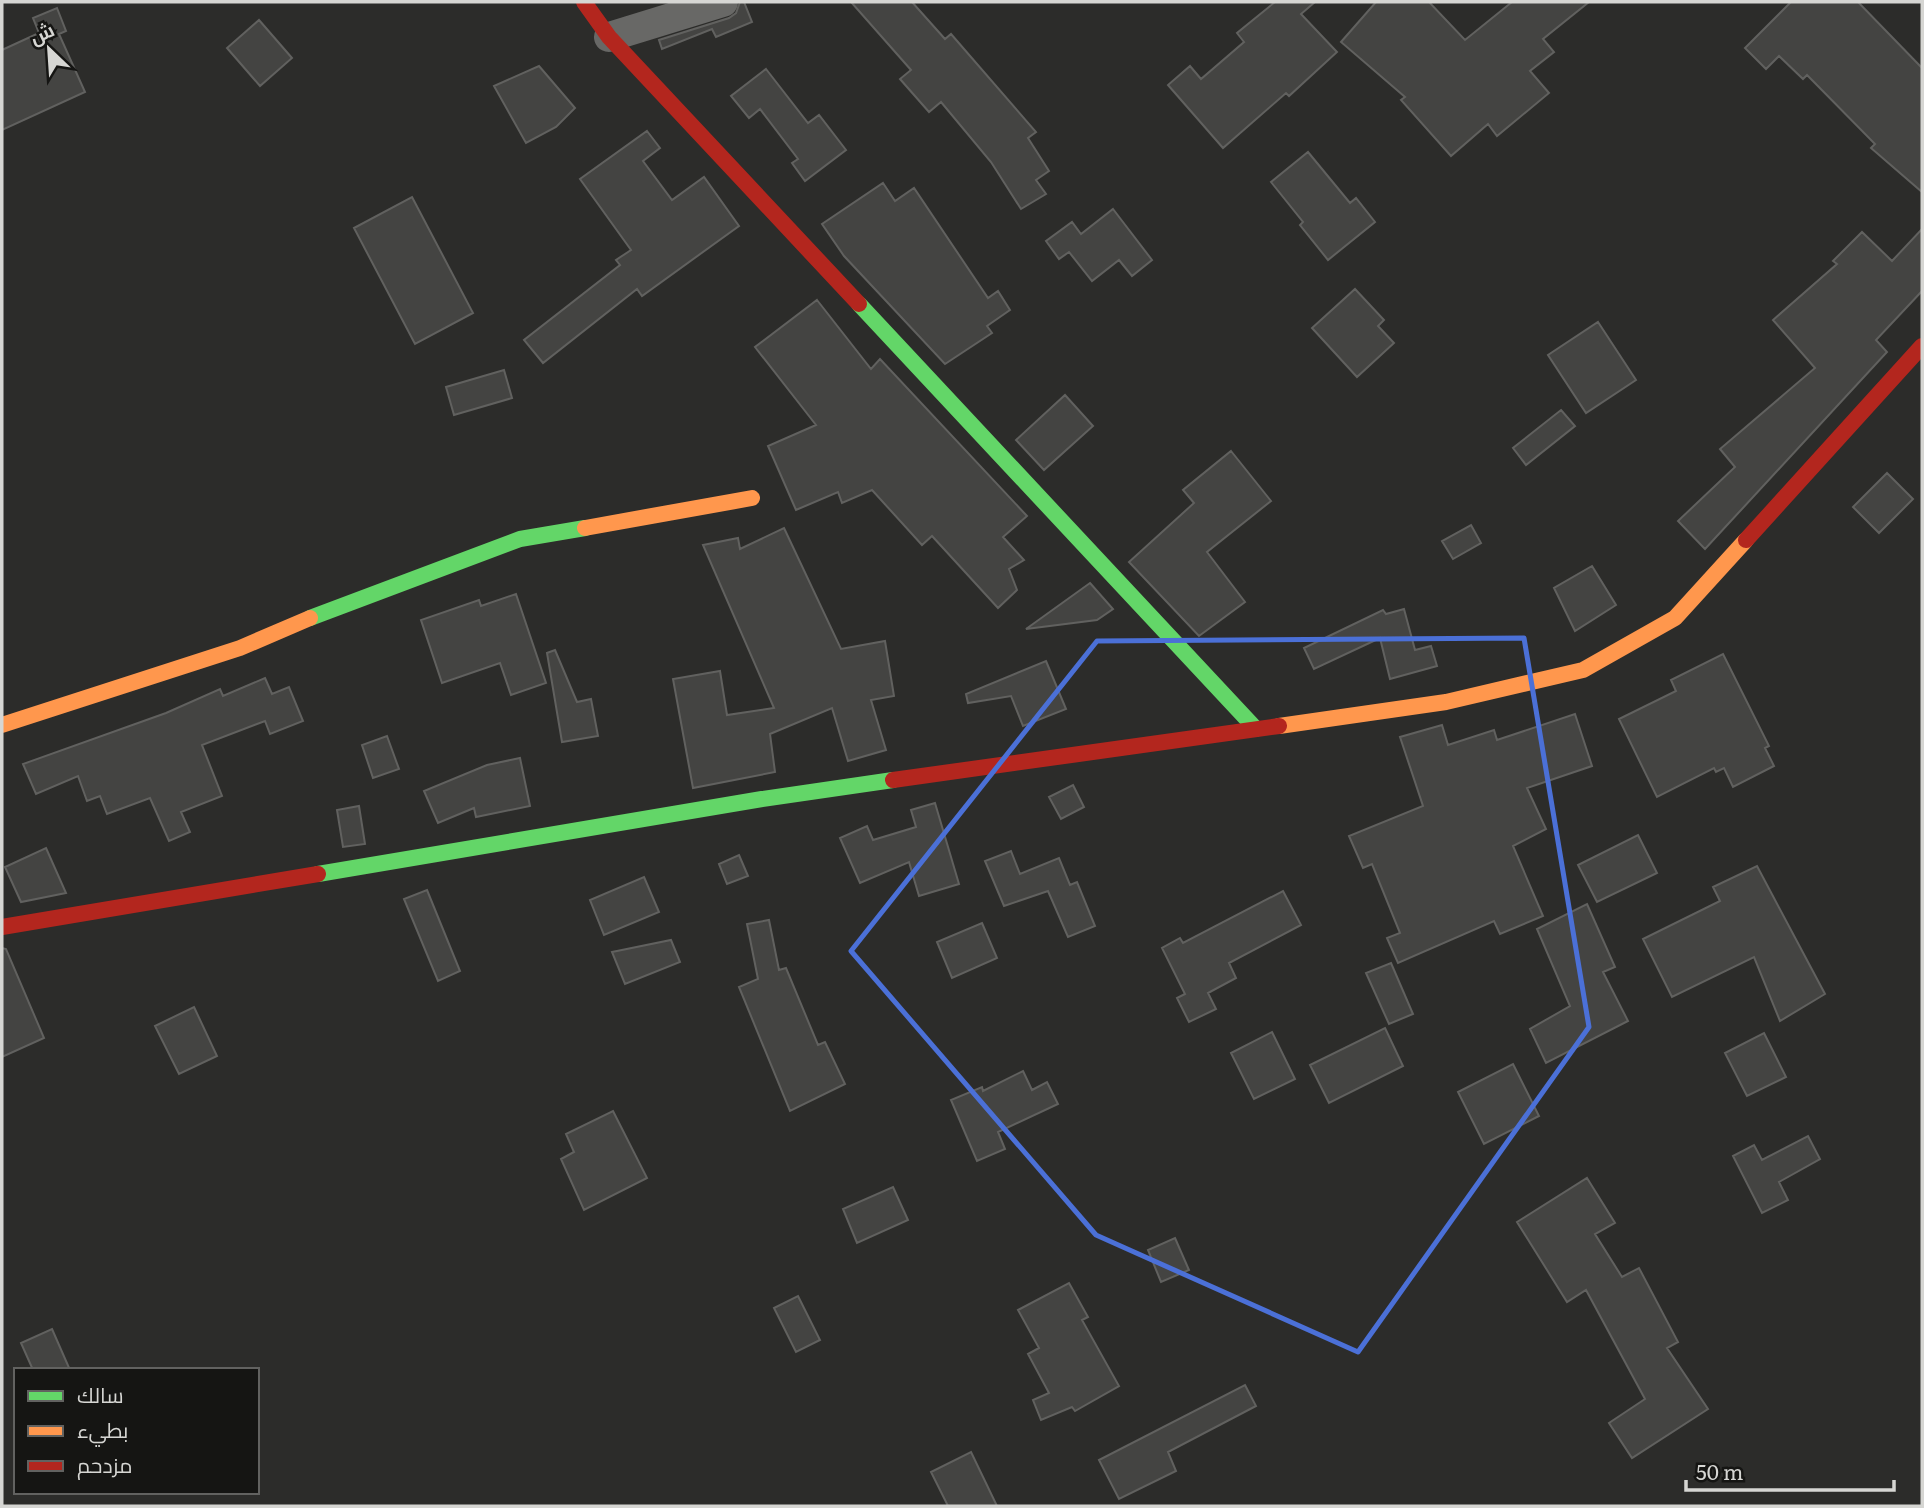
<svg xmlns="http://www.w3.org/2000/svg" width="1924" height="1508" viewBox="0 0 1924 1508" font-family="Literata,Cairo,serif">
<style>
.building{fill:#444442;stroke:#61615f;stroke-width:2}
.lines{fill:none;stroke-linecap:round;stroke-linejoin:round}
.street{stroke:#686866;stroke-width:30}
.fast{stroke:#63d668;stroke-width:16}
.slow{stroke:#ff974d;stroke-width:16}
.jam{stroke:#b3261e;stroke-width:16}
.marked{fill:none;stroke:#4b70d7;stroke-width:5;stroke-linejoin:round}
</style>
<rect width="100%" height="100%" fill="#2c2c2a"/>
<path class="building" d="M740 2H744L752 22 716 37 712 29 662 49 659 40 729 18 736 13Z
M851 2H912L945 39 951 34 1036 132 1028 138 1049 171 1036 180 1046 194 1021 209 991 162 941 102 929 112 900 79 911 70Z
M1275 2H1315L1301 14 1337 52 1289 96 1286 93 1223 148 1168 85 1190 66 1201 79 1244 42 1237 33Z
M1376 2H1429L1465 40 1512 2H1589L1543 39 1554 52 1530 71 1549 93 1497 136 1488 124 1451 156 1401 100 1405 97 1341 42Z
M1791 2H1858L1922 68V192L1871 148 1875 144 1807 75 1803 79 1779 56 1766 69 1745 48Z
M57 8 66 31 59 34 85 92 2 130V50L39 33 33 18Z
M259 20 292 58 260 86 227 48Z
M539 66 575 108 556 127 526 143 494 86Z
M766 69 808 123 819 115 846 150 805 181 792 163 798 159 760 109 749 118 731 96Z
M647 131 660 148 643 161 672 200 704 177 739 226 642 296 637 289 543 363 524 340 620 265 616 260 631 250 580 179Z
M1308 152 1350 203 1356 198 1375 222 1328 260 1300 225 1303 222 1271 182Z
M883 183 895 201 914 188 988 298 998 291 1010 310 987 326 992 333 945 364 844 256 822 224Z
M412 197 473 313 415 344 354 228Z
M1113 209 1152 260 1132 276 1119 260 1092 281 1069 252 1059 259 1046 241 1072 222 1081 234Z
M1922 229V291L1876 340 1887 352 1705 549 1678 521 1735 467 1720 449 1815 368 1773 320 1837 264 1833 261 1862 232 1892 261Z
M1355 289 1384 320 1378 326 1394 343 1357 377 1312 328Z
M817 300 871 369 880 359 1027 516 1003 537 1024 560 1009 569 1017 590 998 608 932 536 922 545 872 490 842 503 838 492 796 510 768 446 816 425 755 347Z
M1598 322 1636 380 1586 413 1548 355Z
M504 370 512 398 454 415 446 387Z
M1065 395 1093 426 1044 470 1016 440Z
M1561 410 1575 426 1526 465 1513 448Z
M1231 451 1271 501 1207 552 1245 602 1199 636 1129 562 1194 503 1183 490Z
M1887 473 1913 499 1879 533 1853 507Z
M1471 525 1481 543 1453 559 1442 541Z
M784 528 841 649 885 641 894 696 871 700 886 750 848 761 832 708 770 734 775 772 693 788 673 679 720 671 727 715 774 708 703 545 738 538 740 549Z
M1592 566 1616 605 1575 631 1554 588Z
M1090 583 1113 609 1097 620 1026 629Z
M516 594 546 683 511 695 500 663 442 683 421 620 479 600 481 606Z
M1404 609 1415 650 1431 646 1437 666 1390 679 1380 638 1314 669 1304 648 1383 610 1386 614Z
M555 650 577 702 591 699 598 736 562 742 547 653Z
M1723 654 1769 746 1765 748 1774 766 1733 787 1724 768 1716 772 1714 768 1657 797 1619 719 1676 691 1671 680Z
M1046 661 1066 709 1023 726 1011 696 968 703 966 694Z
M265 678 272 694 289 687 303 721 270 734 265 721 202 745 222 796 181 812 190 832 169 841 150 798 107 814 100 796 87 801 78 776 36 794 23 764 166 713 220 689 223 696Z
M1575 714 1592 766 1527 788 1546 829 1513 846 1543 916 1500 934 1494 921 1398 963 1387 938 1400 933 1372 864 1363 868 1349 836 1423 806 1400 737 1442 725 1448 745 1494 730 1497 740Z
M387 736 399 769 373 778 362 745Z
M520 758 530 806 476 817 474 808 438 823 424 791 487 765Z
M1073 785 1084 807 1061 819 1049 797Z
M935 803 959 884 919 896 909 862 860 883 840 838 867 826 873 840 916 827 911 810Z
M359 806 365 844 343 847 337 810Z
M1638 835 1657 873 1597 902 1578 865Z
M46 848 66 893 21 902 5 867Z
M1011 851 1020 874 1059 858 1070 885 1077 882 1095 926 1068 937 1048 891 1004 906 985 861Z
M739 855 748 876 727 884 719 864Z
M1757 866 1825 994 1780 1021 1754 957 1672 997 1643 939 1720 901 1713 887Z
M644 877 659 912 604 935 590 900Z
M427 890 460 971 438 981 404 899Z
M1283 891 1301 925 1229 963 1236 978 1208 993 1216 1009 1189 1022 1177 998 1185 994 1162 948 1180 938 1183 943Z
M1587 904 1615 967 1603 972 1628 1021 1546 1063 1530 1029 1570 1006 1537 929Z
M769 920 779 970 786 968 818 1045 825 1042 845 1084 790 1111 739 987 758 979 747 924Z
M982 923 997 958 952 978 937 942Z
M671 940 680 962 625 984 612 952Z
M2 948 6 949 44 1038 2 1057Z
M1391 963 1413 1014 1389 1024 1366 973Z
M194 1007 217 1056 179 1074 155 1026Z
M1385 1028 1403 1066 1329 1103 1310 1065Z
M1272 1032 1295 1079 1254 1099 1231 1053Z
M1764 1033 1786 1077 1747 1096 1725 1053Z
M1513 1064 1539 1116 1484 1144 1458 1092Z
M1023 1071 1032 1090 1047 1082 1058 1104 998 1132 1005 1149 977 1161 951 1100 982 1087 983 1091Z
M613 1111 647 1178 584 1210 561 1159 574 1152 566 1134Z
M1808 1136 1820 1159 1779 1182 1788 1200 1762 1213 1733 1156 1754 1145 1762 1160Z
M1587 1178 1615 1223 1595 1234 1622 1277 1639 1268 1678 1342 1667 1348 1708 1409 1632 1458 1609 1423 1645 1399 1586 1290 1567 1302 1517 1222Z
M893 1187 908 1220 857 1243 843 1209Z
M1175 1238 1189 1270 1161 1282 1148 1250Z
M1069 1283 1088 1317 1082 1320 1119 1386 1075 1411 1072 1407 1041 1420 1033 1400 1049 1393 1028 1354 1039 1348 1018 1310Z
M798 1296 820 1340 796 1352 774 1308Z
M52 1329 70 1370H33L21 1343Z
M1245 1385 1256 1406 1168 1452 1176 1471 1119 1499 1099 1460Z
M971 1452 997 1506H948L931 1472Z"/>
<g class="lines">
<path class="street" d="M609 37 723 2"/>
<path class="fast" d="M859 304 1256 729
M310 618 520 539 585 528
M318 874 762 799 893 780"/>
<path class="slow" d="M585 528 752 498
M2 725 240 648 310 618
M1279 726 1446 702 1583 670 1675 618 1746 540"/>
<path class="jam" d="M584 2 609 37 859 304
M1746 540 1922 346
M893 780 1279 726
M2 927 318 874"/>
</g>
<path class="marked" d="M1524 638 1589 1027 1358 1352 1096 1235 851 951 1097 641Z"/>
<rect width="1924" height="1508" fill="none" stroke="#d6d6d3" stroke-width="7"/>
<rect x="14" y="1368" width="245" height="126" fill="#151513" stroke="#626260" stroke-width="2"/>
<rect x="28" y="1391" width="35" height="10" fill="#63d668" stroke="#626260" stroke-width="2"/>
<text x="77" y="1403" font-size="21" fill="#d6d6d3">سالك</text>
<rect x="28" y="1426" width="35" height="10" fill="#ff974d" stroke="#626260" stroke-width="2"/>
<text x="77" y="1438" font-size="21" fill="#d6d6d3">بطيء</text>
<rect x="28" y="1461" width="35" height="10" fill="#b3261e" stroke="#626260" stroke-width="2"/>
<text x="77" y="1473" font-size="21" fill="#d6d6d3">مزدحم</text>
<g transform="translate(49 49) rotate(335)" stroke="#151513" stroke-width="5" paint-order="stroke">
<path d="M0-5L12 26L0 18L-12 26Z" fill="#d6d6d3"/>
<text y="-10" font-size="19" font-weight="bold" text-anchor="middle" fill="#d6d6d3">ش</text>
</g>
<path d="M1686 1480v10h208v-10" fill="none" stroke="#d6d6d3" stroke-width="3.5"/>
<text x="1696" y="1480" font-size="21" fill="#d6d6d3" stroke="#151513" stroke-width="5" paint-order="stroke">50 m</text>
</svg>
